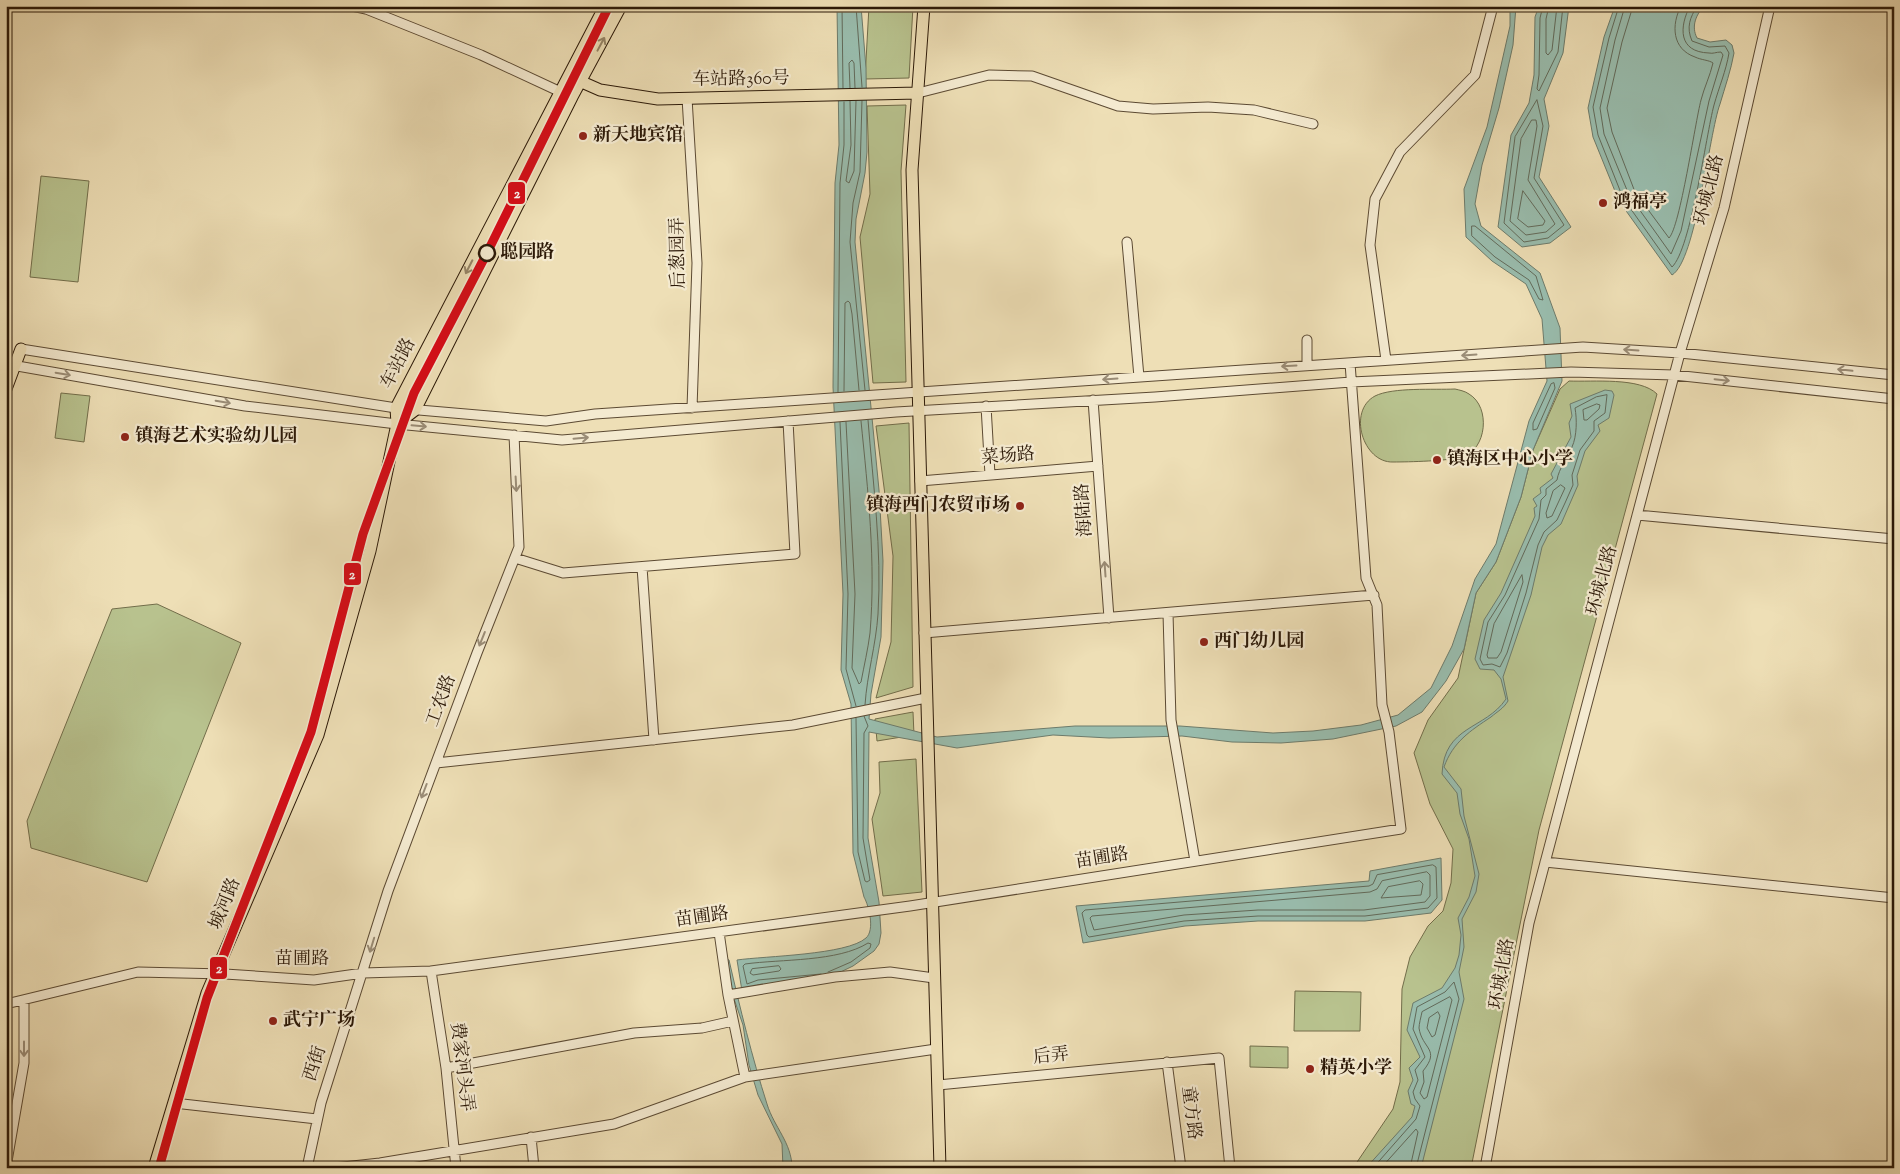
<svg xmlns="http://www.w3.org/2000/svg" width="1900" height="1174" viewBox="0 0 1900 1174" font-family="'Sorts Mill Goudy','Noto Serif SC',serif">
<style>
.green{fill:#b8c28e;stroke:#726d4a}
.water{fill:#99bdae;stroke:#6d7b6b}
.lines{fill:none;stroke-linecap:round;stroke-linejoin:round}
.shore{stroke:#626a5a;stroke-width:1}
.minor-casing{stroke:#5c4a33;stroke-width:11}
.major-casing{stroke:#2b1807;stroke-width:13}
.minor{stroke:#f4ead0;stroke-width:9}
.major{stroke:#eedfb6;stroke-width:11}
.metro-1-casing{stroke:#f4ead0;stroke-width:12}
.metro-1{stroke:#d60b17;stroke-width:9}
.oneway{stroke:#968567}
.oneway2{stroke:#9a8c76}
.poi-dot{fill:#8f2418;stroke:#f4ead0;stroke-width:2}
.stop-dot{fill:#f4ead0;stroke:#2b1807;stroke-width:2.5}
.labels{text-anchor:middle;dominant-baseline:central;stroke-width:4.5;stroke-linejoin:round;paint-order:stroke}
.street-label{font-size:18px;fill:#2b1807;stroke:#f4ead0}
.poi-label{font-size:18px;font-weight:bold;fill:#2b1807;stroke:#f4ead0;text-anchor:start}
.stop-label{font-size:18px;font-weight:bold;fill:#2b1807;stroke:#f4ead0;text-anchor:start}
.line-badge{stroke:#f4ead0;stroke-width:2}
.badge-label{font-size:14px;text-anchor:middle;font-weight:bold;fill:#fff}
</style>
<rect width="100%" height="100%" fill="#eedfb6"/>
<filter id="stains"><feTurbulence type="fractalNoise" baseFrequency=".004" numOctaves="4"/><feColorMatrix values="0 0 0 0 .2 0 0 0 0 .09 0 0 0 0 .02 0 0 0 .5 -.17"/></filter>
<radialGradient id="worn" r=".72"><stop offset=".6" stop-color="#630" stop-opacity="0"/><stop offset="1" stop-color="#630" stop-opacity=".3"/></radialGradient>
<path class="green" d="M869 6H913L909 78 865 79Z
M906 105 901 171 906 382 873 383 860 237 870 194 867 106Z
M41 176 89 181 78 282 30 277Z
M1569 381C1593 382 1640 377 1657 394L1539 830 1471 1168H1353L1393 1109 1400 1082 1402 989 1410 957 1428 926 1443 911 1451 883 1453 849 1430 804 1414 753 1428 720 1458 678 1476 593 1496 562 1521 497 1533 450 1560 389Z
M1455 389C1459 390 1465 391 1469 394 1491 407 1487 450 1462 457 1448 461 1409 462 1393 462 1363 463 1347 411 1375 396 1393 387 1434 390 1455 389Z
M61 393 90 396 84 442 55 438Z
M909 423 913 687 876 698 891 642 893 556 876 426Z
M157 604 241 643 147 882 31 848 27 821 112 609Z
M913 712 914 735 877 741 875 719Z
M916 759 922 892 883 896 872 819 880 793 879 762Z
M1295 991 1361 992 1360 1031H1294Z
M1250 1046 1288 1047V1068L1250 1067Z"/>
<path class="water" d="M837 6H861L866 68 867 152 865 173 856 219 855 242 879 490 883 561 881 637 871 694 869 719 937 737 1075 726H1180L1273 733 1313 731 1361 725 1398 715 1431 688 1452 646 1475 579 1496 544 1529 421 1547 381 1542 319 1526 284 1492 261 1466 237 1464 189 1487 127 1510 26V6H1516L1513 45 1499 108 1482 165 1475 204 1481 226 1540 273 1560 328 1562 381 1533 450 1521 497 1496 562 1476 593 1464 649 1446 681 1422 712 1396 726 1333 739 1281 743 1232 742 1182 736 1109 738 1053 735 957 748 869 732 868 838 879 902 881 933 879 944 874 951 853 966 828 978 758 985 742 991 737 960C765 956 847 955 866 938 875 930 869 906 864 897L853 853 851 704 841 670 843 594 833 387 835 183 839 145Z
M1539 6H1569L1563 53 1544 99 1549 126 1539 177 1571 227 1550 243 1522 247 1498 227 1511 135 1529 103 1534 75 1535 17Z
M1615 6H1704C1696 15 1691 26 1697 38L1710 42 1726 40 1732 45 1734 53C1731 70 1725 87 1720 104 1709 134 1696 261 1672 275L1619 201 1593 137 1588 108 1604 37Z
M1605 390 1612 391 1614 395 1609 418 1598 425 1600 431 1585 451 1577 476 1578 485 1561 524 1548 535 1542 547 1531 595 1503 677 1508 701C1503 709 1498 711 1491 717 1470 731 1453 742 1444 767L1461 789 1464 816 1479 874 1476 892 1462 919 1464 947 1459 972 1464 999 1421 1168H1366L1412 1117 1415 1106 1411 1104 1408 1091 1413 1080 1409 1068 1420 1057 1407 1030 1413 1003 1442 988 1455 968 1459 955 1461 935 1458 918 1469 897 1475 876 1469 839 1460 814 1457 793 1442 774C1444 725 1485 730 1506 699L1501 679 1494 670 1480 669 1475 659 1484 620 1501 593 1535 516 1534 508 1537 506 1533 499 1541 493 1540 488 1553 478 1551 474 1571 437 1569 423 1572 416 1570 404Z
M1441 858 1442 900 1431 913 1365 921H1258L1185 926 1083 943 1076 906 1369 881 1370 871Z
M719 955 729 960C740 1008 752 1057 767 1104 774 1127 792 1143 792 1168H783L782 1144 758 1095 749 1065 743 1025Z"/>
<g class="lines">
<path class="shore" d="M842 6 843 88
M856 6 862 87
M1543 6 1540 18 1539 75 1537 89 1539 91 1558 52 1563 6
M1549 6 1546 19V53L1548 55 1552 50 1557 6
M1619 6 1609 38 1593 107 1598 135 1623 198 1672 267C1691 249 1706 135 1714 105 1719 87 1726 71 1729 53L1725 46 1709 47 1692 41C1686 27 1690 18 1697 6
M1625 6 1615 40 1600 108 1604 134 1629 195 1671 254 1681 231 1709 101 1723 55 1721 52C1716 52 1713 54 1709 53 1678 52 1679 27 1690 6
M1633 6 1622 42 1607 108 1612 132 1635 192 1669 238C1680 227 1695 123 1701 100 1704 88 1710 76 1713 63 1709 60 1701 60 1695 57 1672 49 1671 25 1681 6
M850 88 849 63 852 60 854 63 855 88
M1537 100 1543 126 1534 178 1564 225 1548 238 1524 242 1504 223 1515 137Z
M850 101 851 145 846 181 849 183 854 171 856 101
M862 101 860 172 853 203 850 242 865 390
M1532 120H1536L1537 126 1528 180 1555 224 1546 232 1526 235 1510 221 1521 139Z
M1523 191 1545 221 1543 225 1528 227 1518 219Z
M1472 226H1475L1536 276 1543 300 1539 299 1529 280 1495 257 1472 236Z
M1554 383 1555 388 1537 429 1533 430V423L1551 384Z
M844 391 845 303 848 301 850 303 852 314 859 390
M838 392 840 183 844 145V102
M1607 395 1605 413 1594 421V431L1580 450 1572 475 1573 485 1565 503 1557 520 1544 532 1538 545 1526 593 1507 653 1500 667 1492 664 1483 665 1480 659 1488 622 1505 595 1539 519 1541 500 1546 495V489L1557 480C1559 468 1567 459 1572 447 1577 436 1577 419 1575 408L1596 397Z
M1597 404 1600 405 1599 409 1587 420H1584L1583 410Z
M840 422 848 594 846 669 856 706
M846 422 855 594 852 668 859 684 861 682C864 666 868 649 870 633 876 562 868 491 861 421
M1561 485 1565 488 1552 516 1547 518 1546 513 1553 491Z
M1522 575 1523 582 1501 652 1497 658H1488L1487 655 1494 624Z
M865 705C867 674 876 645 878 614 882 550 873 484 868 420
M856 718 858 852 865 881 867 882 870 880 863 838 864 733 868 726 864 716
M1433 865 1436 867 1437 898 1428 908 1365 916H1258L1184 921 1089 937 1087 935 1082 913 1085 910 1369 886 1373 884 1377 875Z
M1427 872 1430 875V896L1425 902 1364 910H1258L1184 915 1094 930 1090 918 1092 916 1370 892 1377 889 1382 881Z
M1420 881 1423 884 1421 895 1381 898 1388 887Z
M779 966 781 969 779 971 753 975 750 973 752 969Z
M821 974 758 980 747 984 743 966 745 964C781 959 838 962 868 943L871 944 870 948 851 962 828 972
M1450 997 1452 1000 1427 1097 1424 1099 1420 1093 1424 1082 1423 1071C1441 1049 1422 1049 1419 1028 1419 1024 1421 1017 1422 1012Z
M1438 1012 1440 1016 1435 1035 1432 1037 1427 1028 1429 1018Z
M1373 1168 1416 1119 1420 1106 1415 1099 1413 1092 1418 1080 1415 1070 1425 1057 1413 1029 1417 1007 1445 992 1454 982 1459 999 1416 1168
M1381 1168 1416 1129 1418 1132 1410 1168"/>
<g class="minor-casing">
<path id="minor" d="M352 6 366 9 481 55 565 94
M918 93 989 75 1032 76 1118 106 1153 109 1208 107 1254 110 1313 124
M687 98 697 263 692 408
M1127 242 1139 377
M1307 340V365
M21 349 396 408 546 421 595 414 1583 347 1680 353 1894 375
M1386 360 1370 245 1375 199 1400 152 1475 75 1493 6
M6 364 245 406 397 424 562 440 896 412 1155 397 1351 382 1571 372 1674 375 1894 399
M1093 400 1109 618
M986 406 990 475
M920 481 1098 466
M1637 515 1894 539
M515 558 563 573 795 554 788 421
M642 567 654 740
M1168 613 1171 720 1195 861
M924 633 1374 595
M436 763 793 725 926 698
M1545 862 1894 898
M719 932 728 995 745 1077
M431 971 446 1068 456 1168
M728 995 835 977 890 972 934 978
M6 1004 138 972 225 974 314 980 363 973 431 971 910 906 1401 829 1389 732 1382 705 1377 605 1366 578 1350 363
M1167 1062 1181 1168
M446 1068 634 1033 702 1028 733 1021
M938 1085 1219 1058 1230 1168
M174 1103 317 1119
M531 1137 534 1168
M6 1167 24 1063V1000
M307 1168 321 1103 388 891 477 653 519 547 514 435
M334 1168 380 1163 614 1124 745 1077 936 1049
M1485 1168 1529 923 1680 353 1724 208 1770 6"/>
</g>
<g class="major-casing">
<path id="major" d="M924 6 912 170 940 1168
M575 79 600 90 658 99 918 93
M6 389 21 349
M397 424 415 410 572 97 621 6
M154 1168 207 993 318 735 370 551 397 424 396 408 605 6"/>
</g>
<use href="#minor" class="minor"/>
<use href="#major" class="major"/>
<g class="metro-1-casing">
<path id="metro-1" d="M159 1168 207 998 311 732 363 534 414 393 487 253 609 6"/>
</g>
<use href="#metro-1" class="metro-1"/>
</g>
<defs><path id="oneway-shaft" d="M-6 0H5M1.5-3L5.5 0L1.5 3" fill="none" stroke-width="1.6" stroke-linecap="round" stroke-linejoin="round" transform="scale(1.25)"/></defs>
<g class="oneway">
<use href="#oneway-shaft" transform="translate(601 44) rotate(-62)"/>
<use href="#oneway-shaft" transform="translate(469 267) rotate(117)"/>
</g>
<g class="oneway2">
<use href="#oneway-shaft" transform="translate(1631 350) rotate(-176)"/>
<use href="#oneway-shaft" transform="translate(1469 355) rotate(176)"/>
<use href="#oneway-shaft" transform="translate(1289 366) rotate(177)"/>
<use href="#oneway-shaft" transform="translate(1845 370) rotate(-174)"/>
<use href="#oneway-shaft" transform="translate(63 374) rotate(10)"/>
<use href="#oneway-shaft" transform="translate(1110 379) rotate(176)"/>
<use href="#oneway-shaft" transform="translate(1722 380) rotate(6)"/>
<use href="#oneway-shaft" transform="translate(223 402) rotate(10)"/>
<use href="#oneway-shaft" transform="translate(419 426) rotate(5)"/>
<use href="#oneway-shaft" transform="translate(581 438) rotate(-5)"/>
<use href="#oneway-shaft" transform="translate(516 484) rotate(87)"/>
<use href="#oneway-shaft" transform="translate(1105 569) rotate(-94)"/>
<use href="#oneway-shaft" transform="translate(482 639) rotate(112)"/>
<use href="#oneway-shaft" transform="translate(424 791) rotate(111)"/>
<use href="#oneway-shaft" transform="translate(372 945) rotate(107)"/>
<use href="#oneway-shaft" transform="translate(24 1049) rotate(90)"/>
</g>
<g class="poi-dot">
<circle cx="583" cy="136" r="5"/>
<circle cx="1603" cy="203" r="5"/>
<circle cx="125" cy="437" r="5"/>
<circle cx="1437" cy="460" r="5"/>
<circle cx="1020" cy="506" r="5"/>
<circle cx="1204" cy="642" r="5"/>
<circle cx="273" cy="1021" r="5"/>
<circle cx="1310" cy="1069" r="5"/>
</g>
<circle class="stop-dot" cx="487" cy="253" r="8"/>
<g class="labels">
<g class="street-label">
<text transform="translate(741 80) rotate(-1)">车站路360号</text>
<text transform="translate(1710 190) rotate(-76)">环城北路</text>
<text transform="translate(679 253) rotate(-91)">后葱园弄</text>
<text transform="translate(399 364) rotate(-63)">车站路</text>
<text transform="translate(1008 457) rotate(-5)">菜场路</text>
<text transform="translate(1085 510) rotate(-94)">海陆路</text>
<text transform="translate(1603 581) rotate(-75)">环城北路</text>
<text transform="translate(442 701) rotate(-70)">工农路</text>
<text transform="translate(1102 859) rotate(-9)">苗圃路</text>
<text transform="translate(226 904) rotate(-68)">城河路</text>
<text transform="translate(702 918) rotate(-8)">苗圃路</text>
<text x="302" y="960">苗圃路</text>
<text transform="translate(1503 974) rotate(-80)">环城北路</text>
<text transform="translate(1051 1057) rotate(-6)">后弄</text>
<text transform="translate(316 1064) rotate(-72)">西街</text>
<text transform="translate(461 1067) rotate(83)">费家河头弄</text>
<text transform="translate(1190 1113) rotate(83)">童方路</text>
</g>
<g class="poi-label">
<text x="593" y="136">新天地宾馆</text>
<text x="1613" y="203">鸿福亭</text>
<text x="135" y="437">镇海艺术实验幼儿园</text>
<text x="1447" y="460">镇海区中心小学</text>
<text x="1010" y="506" text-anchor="end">镇海西门农贸市场</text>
<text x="1214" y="642">西门幼儿园</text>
<text x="283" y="1021">武宁广场</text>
<text x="1320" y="1069">精英小学</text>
</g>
<g class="stop-label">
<text x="500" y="253">聪园路</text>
</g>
</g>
<g class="line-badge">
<rect x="507" y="181" width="19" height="24" rx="5" fill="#d60b17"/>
<rect x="343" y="562" width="19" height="24" rx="5" fill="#d60b17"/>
<rect x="209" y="956" width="19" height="24" rx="5" fill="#d60b17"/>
</g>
<g class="badge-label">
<text x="517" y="198">2</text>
<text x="352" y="579">2</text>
<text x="219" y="973">2</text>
</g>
<rect width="1900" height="1174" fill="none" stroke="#eedfb6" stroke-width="25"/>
<rect x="8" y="8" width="1885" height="1159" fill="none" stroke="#2b1807" stroke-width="2.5"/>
<rect x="12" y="12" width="1875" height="1149" fill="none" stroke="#2b1807"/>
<rect width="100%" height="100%" filter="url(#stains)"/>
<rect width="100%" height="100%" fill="url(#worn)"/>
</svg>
